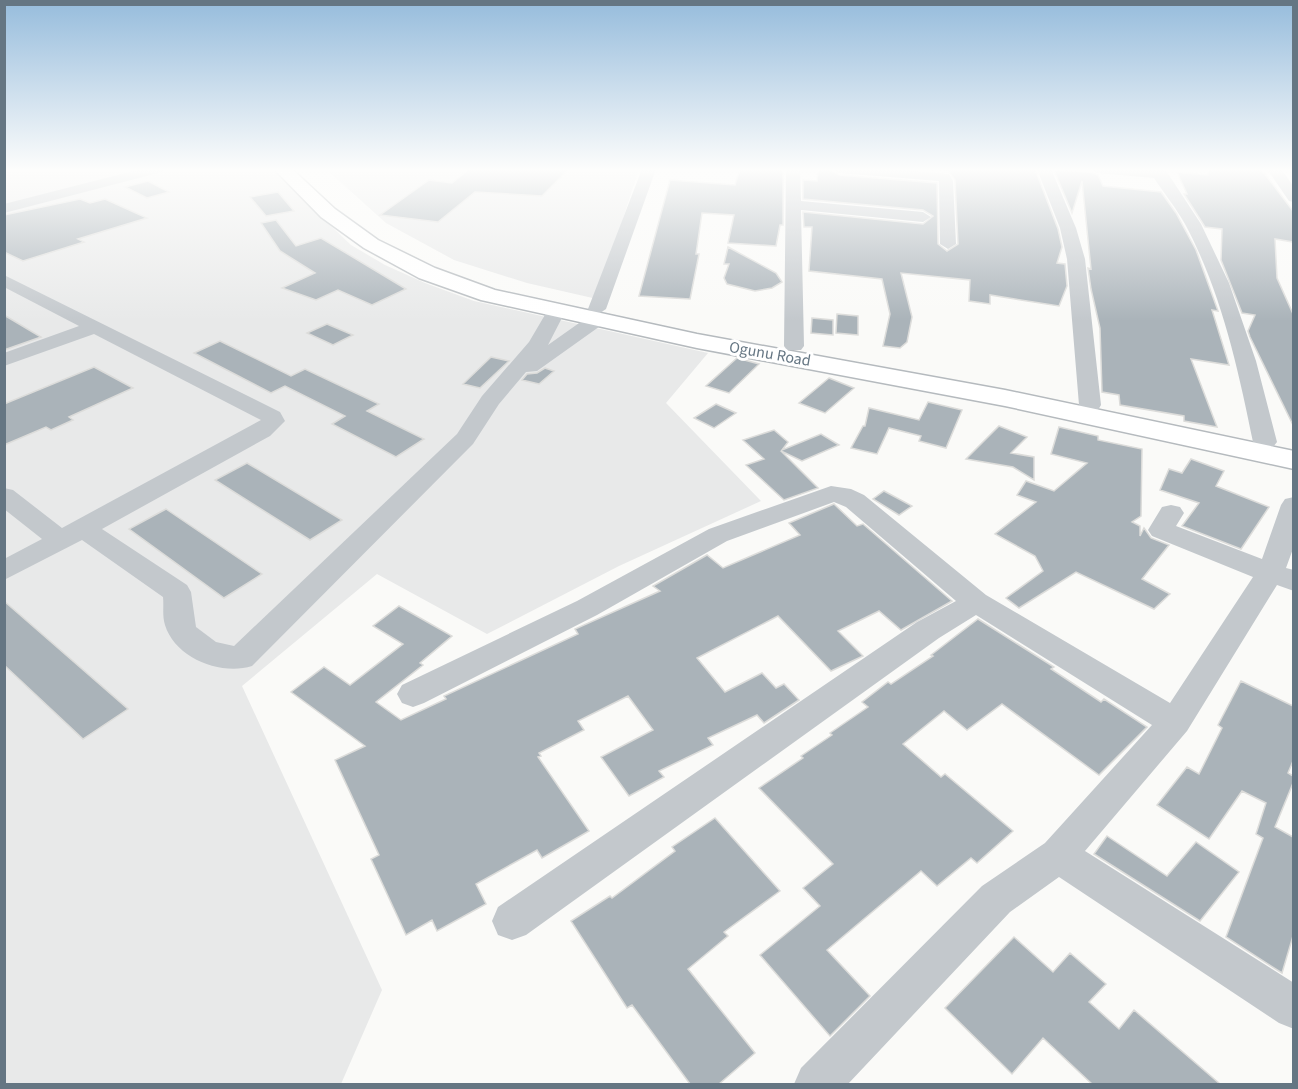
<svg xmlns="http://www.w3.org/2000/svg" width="1298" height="1089" viewBox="0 0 1298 1089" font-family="'Source Sans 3',sans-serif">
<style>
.built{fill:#e8e9e9}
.building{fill:#aab3b9;stroke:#dcdcda;stroke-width:1.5}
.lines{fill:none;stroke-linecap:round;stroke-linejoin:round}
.major-casing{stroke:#b5babe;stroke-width:3}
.minor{fill:#c3c8cc;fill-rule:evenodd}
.major{fill:#fff;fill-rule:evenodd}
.labels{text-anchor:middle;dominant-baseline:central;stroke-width:6;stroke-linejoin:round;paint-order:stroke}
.far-street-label{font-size:16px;fill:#657683;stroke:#fff}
</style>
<rect width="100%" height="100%" fill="#fafaf8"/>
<path class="built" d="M5 169H271L351 245 385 265 425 283 474 301 708 353 666 403 761 501 619 566 487 634 377 574 242 686 382 990 341 1084H5Z
M326 169H639L597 299 527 283 454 260 386 223Z"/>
<path class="building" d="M469 169H569L542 196 475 192 438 222 380 215 429 180 452 183Z
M740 169H783V225H780L776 246 728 243 734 215 702 213 696 254H699L690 299 639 296 670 180 735 185Z
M818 169H830L839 175 937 183 938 244 947 251 958 244 955 180 949 172 915 169H1035L1058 229 1062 247 1057 263 1065 264 1067 286 1059 306 990 295V304L969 301 970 280 901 273 912 317 907 342 900 348 883 346 890 314 882 279 809 271 812 227H804L803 212 923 224 933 216 923 210 803 199V180L817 181Z
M1208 169H1261L1293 211V242L1275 239 1277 278 1293 314V425L1250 337 1248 331 1255 315 1242 313 1221 260 1222 229 1205 227 1184 194H1187L1177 172 1208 175Z
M1054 170 1091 172 1098 175 1103 186 1161 192 1176 213 1196 250 1218 311 1212 310 1229 365 1191 359 1217 427 1184 421V416L1120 405 1119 395 1102 392 1100 328 1091 289 1088 268 1091 269 1082 181 1072 213Z
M148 181 169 192 147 198 125 187Z
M278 192 294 211 266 216 250 197Z
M80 199 90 203 105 199 147 218 78 239 84 242 23 261 4 252V215Z
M276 220 296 246 321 238 406 289 372 305 338 290 316 300 282 288 315 273 280 251 261 223Z
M728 247 776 273 782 282 772 288 755 291 727 284 724 278 729 264H724Z
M837 314 858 316V335L836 333Z
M4 315 41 337 4 350Z
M812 318 833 320V335L811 333Z
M327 324 353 335 333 345 307 333Z
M220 341 291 376 305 369 379 404 367 411 424 439 396 457 332 424 345 416 285 386 271 393 194 353Z
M491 357 509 361 480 388 463 384Z
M737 358 759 364 729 393 706 386Z
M94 367 133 388 69 417 73 420 51 430 46 427 4 445V404Z
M545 368 554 371 539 384 522 380 527 374 537 373Z
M829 378 854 388 825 413 799 403Z
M928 402 962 410 946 448 919 441 921 436 889 428 877 454 851 448 863 426H865L869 408 919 420Z
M716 404 736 413 714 428 694 418Z
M999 426 1027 437 1011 453 1034 457V480L1013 467 966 459Z
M1059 427 1098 436V440L1142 449 1141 516 1132 522 1140 526V536L1144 528 1151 538 1169 545 1142 579 1170 594 1154 609 1076 572 1019 608 1006 598 1043 571 1035 556 995 534 1036 502 1017 495 1026 481 1054 491 1087 463 1051 454Z
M774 430 788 442 782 450 821 434 839 445 802 461 781 451 818 488 784 500 746 465 764 459 743 440Z
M1191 459 1224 471 1216 486 1269 507 1241 549 1182 526 1199 503 1160 490 1169 469 1182 473Z
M247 463 342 520 310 540 215 480Z
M884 491 912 506 899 515 873 499Z
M834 504 857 526 863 524 952 601 901 630 879 611 838 631 863 656 831 671 778 616 697 658 725 692 762 673 776 688 784 684 799 700 764 723 757 715 708 738 713 745 659 771 664 777 629 796 601 757 653 730 628 696 578 721 584 730 539 753 541 756 538 757 589 831 542 858 537 850 476 884 486 904 437 931 432 920 406 935 371 859 379 855 335 760 365 746 291 692 324 667 350 685 403 644 373 626 399 606 452 636 420 663 423 665 376 702 401 720 446 699 444 696 578 634 575 629 660 591 653 586 707 555 723 568 800 535 789 523Z
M166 509 262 574 224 598 129 529Z
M4 601 128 709 83 739 4 665Z
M978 619 1054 667 1051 669 1101 702 1104 699 1147 727 1099 775 1002 704 967 730 944 711 903 744 941 777 945 774 1013 831 977 863 971 858 937 886 921 871 827 950 870 996 830 1036 760 955 820 906 803 888 833 864 759 788 803 758 801 756 832 735 830 733 868 707 862 702 888 682 891 684 933 656 931 655Z
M1241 681 1293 706V761L1288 773 1293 776V783L1275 827 1293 837V936L1282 973 1226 937 1263 838 1256 834 1266 803 1242 791 1209 839 1157 805 1187 767 1199 774 1222 728 1218 725Z
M715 818 780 891 724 932 728 936 688 969 755 1053 719 1084H690L632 1005 627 1008 571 921 610 896 612 898 675 851 672 847Z
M1107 836 1167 876 1196 842 1239 872 1200 921 1094 854Z
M1014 937 1053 972 1070 953 1106 984 1089 1002 1119 1029 1134 1010 1220 1084H1092L1043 1038 1012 1074 945 1008Z"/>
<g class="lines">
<g class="major-casing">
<path id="major" d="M274 169H292L335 209 378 240 435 268 495 290 697 334 1005 390 1294 451V469L1005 406 697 348 481 300 419 278 364 248 321 217Z"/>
</g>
<path class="minor" d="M141 169H164L162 172 4 213V204Z
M642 169H656L606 309 597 315 606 320 603 324 537 371 526 372 499 404 473 444 252 666C221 676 175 658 165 625 162 616 164 606 163 597L82 540 4 580V559L42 539 4 509V488L13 490 62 528 261 420 94 334 4 366V353L79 326 4 287V275L280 412 285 421 270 436 102 529 187 585 191 592 196 627 216 642 234 646 457 434 482 396 529 342 549 308H563L565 312 548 345 589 316 596 314 588 309Z
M786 169H800L801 201 923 212 931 217 923 222 801 210 804 346 801 350H787L784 346Z
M832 169H892L949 174 953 181 956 244 948 249 940 244 939 181 839 173Z
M1037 169H1051L1076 228 1085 259 1101 405 1098 410H1082L1079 405 1067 259 1060 228Z
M1090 169H1165L1201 224 1229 283 1256 361 1277 442 1273 447H1257L1253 442C1238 368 1221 291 1185 224 1176 208 1164 193 1154 178L1097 173Z
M1267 169H1281L1294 187V202L1289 201Z
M831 486 851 489 864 495 986 595 1170 703 1253 577 1152 536 1148 530 1162 507 1171 505 1180 507 1184 513 1176 526 1262 559 1281 505 1285 499 1294 497V546L1286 568 1294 570V591L1277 585 1187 731 1085 851 1294 983V1029L1279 1023 1059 877 1010 912 848 1084H794L801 1068 982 886 1045 843 1152 725 976 615 939 638 526 935 512 940 498 935 492 921 498 907 917 622 956 601 846 507 834 502 727 541 597 615 424 703 413 707 402 703 397 694 402 685 577 601 709 529Z"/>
<use href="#major" class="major"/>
</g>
<linearGradient id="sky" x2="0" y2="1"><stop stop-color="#96bcdc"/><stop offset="0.53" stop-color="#fdfdfc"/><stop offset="1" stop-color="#fdfdfc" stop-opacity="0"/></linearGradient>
<rect width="1298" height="321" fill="url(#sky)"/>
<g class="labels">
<g class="far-street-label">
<text transform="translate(770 354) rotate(10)">Ogunu Road</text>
</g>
</g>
<rect width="1298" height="1089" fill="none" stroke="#657683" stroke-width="12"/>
</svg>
